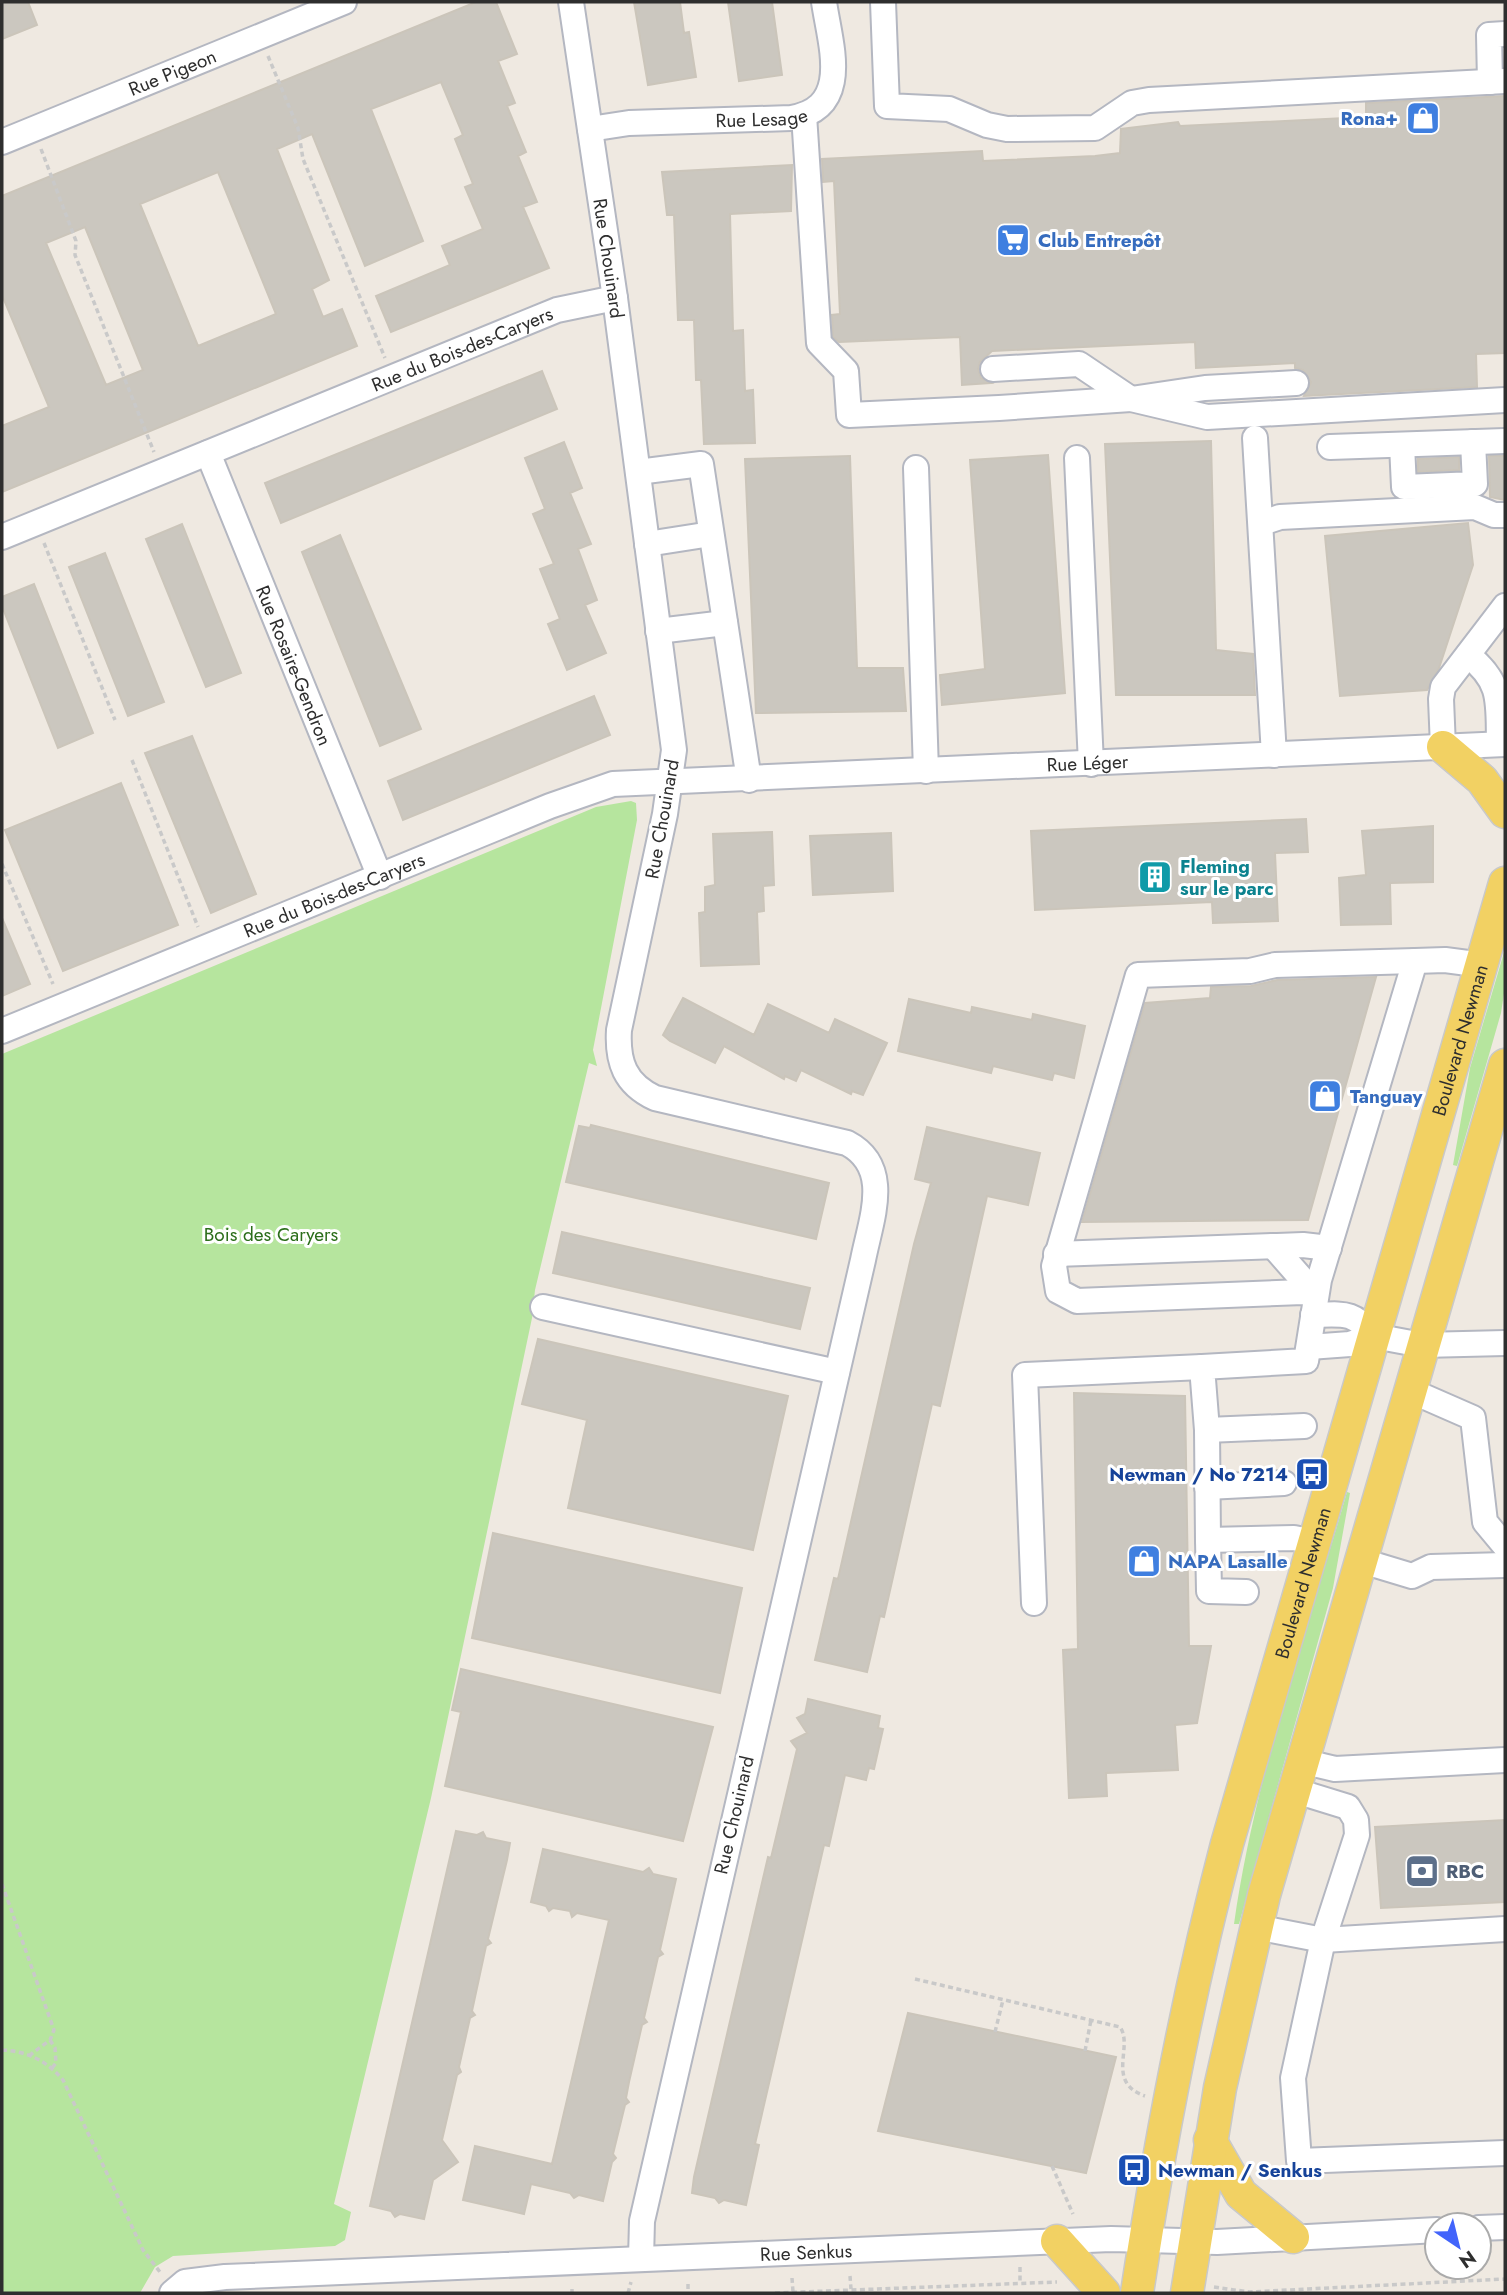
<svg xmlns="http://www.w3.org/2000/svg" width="1507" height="2295" viewBox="0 0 1507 2295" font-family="Jost,sans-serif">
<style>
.green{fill:#b6e59e}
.building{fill:#cbc7bf;stroke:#cbc5ba;stroke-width:2;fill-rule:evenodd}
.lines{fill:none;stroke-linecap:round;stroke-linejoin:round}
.minor-casing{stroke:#b4b7c1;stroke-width:28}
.major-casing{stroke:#c9c9c9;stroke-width:35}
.path{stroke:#c9c9c9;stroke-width:3.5;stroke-dasharray:5 3.5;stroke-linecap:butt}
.minor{stroke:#fff;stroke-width:24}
.major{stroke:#f2d163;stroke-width:32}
.labels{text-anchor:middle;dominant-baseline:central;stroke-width:6;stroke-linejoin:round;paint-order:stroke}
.street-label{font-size:19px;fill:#2e2e2e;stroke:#fff}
.shop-label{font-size:19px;font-weight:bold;fill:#366cbe;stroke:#fff;text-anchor:start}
.culture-label{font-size:19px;font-weight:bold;fill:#0d838f;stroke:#fff;text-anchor:start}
.park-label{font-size:19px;fill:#2c6e1b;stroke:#fff}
.transit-label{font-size:19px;font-weight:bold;fill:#164399;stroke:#fff;text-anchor:end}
.service-label{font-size:19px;font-weight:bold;fill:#4e5e75;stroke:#fff;text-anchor:start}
</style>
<rect width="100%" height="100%" fill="#efe9e1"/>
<path class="green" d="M631 801 636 803 637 820 593 1050 597 1066 589 1063 535 1290 532 1318 431 1798 334 2204 351 2212 345 2240 335 2246 173 2256 155 2267 140 2293H2V1054L596 807Z
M1505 949V987L1501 1013 1457 1166 1453 1165 1470 1068Z
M1347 1492 1350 1493 1333 1588 1239 1924H1234C1255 1776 1306 1634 1347 1492Z"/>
<path class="building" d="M2 2H28L37 25 2 39Z
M476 2H496L517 54 498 61 515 103 507 106 526 152 518 156 537 202 523 207 549 268 391 332 376 296 450 265 442 246 483 229 465 187 473 184 455 139 463 135 441 82 371 109 423 241 365 266 312 134 277 149 329 280 312 289 323 317 342 309 357 346 2 492V426L49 407 2 295V196ZM218 172 276 314 198 346 140 204ZM85 227 143 370 106 385 46 243Z
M634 2H680L684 33 689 32 696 77 648 85Z
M728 2H772L782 75 739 81Z
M1505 96V353L1476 354 1477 387 1304 396 1311 382 1303 370 1295 368V363L1196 368 1195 342 992 351 980 362 978 369 981 378 991 383 962 385 960 337 839 342 833 337 832 315 840 314 834 181 823 182 822 159 982 151 983 161 1095 156 1120 153 1121 129 1178 122 1180 126 1366 117V103Z
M792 165 791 211 730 214 733 331 743 330 745 391 753 390 755 443 704 444 701 380H696L694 320H678L674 215H667L662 172Z
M542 371 557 409 281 523 265 483Z
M1211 441 1216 650 1253 654 1255 695H1116L1105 444Z
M564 442 582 488 570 493 591 544 578 549 597 600 585 605 606 653 567 670 548 624 560 619 540 569 554 564 533 514 545 509 525 458Z
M1048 455 1065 693 942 705 940 675 985 669 970 460Z
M850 456 857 668H903L906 711 756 713 745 459Z
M1489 456H1505V500L1490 497Z
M1459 457V470L1418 472V459Z
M1468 523 1473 565 1439 668 1427 690 1340 696 1325 536Z
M182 524 241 673 206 687 146 539Z
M340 535 421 729 380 746 302 552Z
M105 553 164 702 128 716 69 567Z
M34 584 93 733 58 748 2 606V597Z
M594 696 610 735 403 820 388 781Z
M192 736 256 894 211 913 145 753Z
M121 783 178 925 63 971 5 830Z
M1306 819 1308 852 1275 853 1278 921 1213 923 1212 902 1035 910 1031 831Z
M1433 826V882L1390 883 1391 924 1341 925 1339 878 1366 875 1362 831Z
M772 832 774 885 763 886 764 911 757 912 759 964 701 966 699 913 705 912V887L715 885 713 834Z
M891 833 893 891 813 895 810 836Z
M2 918 30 984 2 996Z
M1376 977 1308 1220 1082 1222 1145 1003 1210 998 1211 987 1251 986 1277 980Z
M683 998 754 1035 768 1004 829 1033 835 1019 887 1043 863 1095 852 1091 851 1094 801 1070 796 1081 785 1076 784 1079 724 1046 715 1063 670 1041 663 1035Z
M909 999 971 1013 972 1007 1032 1020 1033 1014 1085 1026 1074 1078 1054 1073 1052 1080 993 1066 991 1073 898 1051Z
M591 1125 829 1183 816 1239 566 1182 579 1126 590 1128Z
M927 1127 1040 1153 1028 1205 987 1196 940 1406 932 1404 884 1617 880 1616 867 1672 815 1660 834 1578 838 1579 914 1244 931 1183 915 1179Z
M562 1232 810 1288 800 1329 553 1273Z
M538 1339 788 1396 753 1550 568 1508 587 1420 522 1404Z
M1074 1393 1185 1396 1189 1646H1211L1197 1723 1175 1725 1178 1770 1106 1773 1107 1796 1069 1798 1063 1650 1078 1649Z
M493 1533 742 1588 720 1693 472 1638Z
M461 1669 713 1727 683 1841 445 1786 461 1712 452 1710Z
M808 1699 880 1716 878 1728 883 1729 874 1769 869 1768 866 1780 845 1775 829 1846 824 1845 755 2144 759 2145 746 2205 724 2200 719 2203 715 2198 692 2193 694 2177 768 1857 771 1858 797 1749 791 1741 807 1733 797 1718 805 1714Z
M1505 1820V1902L1381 1908 1375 1827Z
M456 1831 477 1835 483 1832 486 1838 510 1843 507 1860 488 1939 491 1943 486 1946 472 2011 475 2015 470 2018 459 2067 461 2072 457 2075 442 2140 458 2162 433 2180 424 2219 400 2214 395 2217 391 2211 370 2206Z
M543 1849 643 1872 649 1868 653 1874 676 1879 660 1950 663 1954 658 1957 644 2018 647 2022 642 2025 629 2082 626 2098 629 2102 625 2105 613 2154 616 2158 612 2162 603 2201 579 2195 574 2198 570 2193 531 2184 524 2214 463 2200 475 2146 552 2164 609 1920 577 1913 572 1917 570 1911 553 1908 549 1911 546 1906 531 1902Z
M908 2013 1116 2057 1086 2173 878 2131Z"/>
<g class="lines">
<g class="minor-casing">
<g id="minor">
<path id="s1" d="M571 2 615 298 674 750 665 814 619 1030C617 1062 625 1084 655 1098L847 1143C893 1167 871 1219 863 1260L642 2221 641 2259"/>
<path d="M883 2 887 106 949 109 987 125 1007 129 1095 128 1132 103 1149 100 1505 81"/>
<path d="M1490 82 1489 35 1505 34"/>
<path d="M804 115 819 343 846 371 849 415 999 408 1131 399 1205 388 1296 383"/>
<path id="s2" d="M590 129 629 123 791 118C853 108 830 44 824 2"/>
<path id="s3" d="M2 142 344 2"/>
<path d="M993 369 1079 364 1131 399 1207 417 1505 400"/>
<path d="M1255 438 1274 755"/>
<path d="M1402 445 1404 487 1475 484 1473 442"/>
<path d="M1330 447 1505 441"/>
<path id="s4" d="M208 453 380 877"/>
<path d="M1077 458 1091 764"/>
<path d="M916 468 926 771"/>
<path d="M638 472 701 464 749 780"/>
<path d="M1262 523 1280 517 1475 507 1494 515H1505"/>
<path id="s5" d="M2 537 557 310 615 298"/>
<path d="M647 544 711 534"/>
<path d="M658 631 725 623"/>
<path d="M1468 655C1503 683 1498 702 1499 744"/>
<path d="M1443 747 1441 699 1443 687 1505 606"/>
<path id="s6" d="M2 1031 550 806 613 784 1505 744"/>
<path d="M1273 1246 1316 1295"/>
<path d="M1056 1254 1303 1245 1329 1248"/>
<path d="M1316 1295 1303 1292 1077 1301 1058 1291 1054 1266 1138 975 1250 971 1275 965 1415 961"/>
<path d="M543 1307 837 1372"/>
<path d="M1313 1315C1345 1314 1353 1311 1374 1336"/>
<path d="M1309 1347 1350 1344 1374 1336 1422 1345 1505 1343"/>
<path d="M1409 1390 1473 1418 1485 1522 1505 1546"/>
<path d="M1207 1430 1304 1426"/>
<path d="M1207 1487 1284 1483"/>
<path d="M1208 1540 1207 1430 1202 1367 1306 1361 1319 1280 1415 961 1445 960 1483 965"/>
<path d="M1359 1560 1412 1576 1431 1567 1505 1565"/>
<path d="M1246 1592 1209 1591 1208 1540 1294 1538 1314 1542"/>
<path d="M1034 1603 1025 1375 1202 1367"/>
<path d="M1301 1761 1335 1769 1505 1760"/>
<path d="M1293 1790 1348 1807 1356 1820 1357 1835 1323 1940 1293 2078 1299 2161 1505 2153"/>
<path d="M1256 1927 1323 1940 1505 1929"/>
<path d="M1479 2228 1505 2227"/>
<path id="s7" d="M172 2293 185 2282 225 2277 1111 2239 1217 2242 1437 2230"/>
</g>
</g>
<g class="major-casing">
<g id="major">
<path d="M1443 747 1482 780 1505 812"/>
<path d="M1210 2140 1241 2194 1293 2237"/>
<path d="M1057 2241 1104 2293"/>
<path id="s8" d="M1137 2293C1160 2141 1188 1993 1227 1844L1505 883"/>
<path d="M1187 2293 1220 2088 1264 1895 1505 1065"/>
</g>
</g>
<path class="path" d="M268 56 298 128 303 159 385 358
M41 149 76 241 75 255 154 452
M44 543 115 720
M132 760 198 927
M2 864 53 984
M2 1884 54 2030 50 2040 30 2055
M915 1979 1120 2027C1134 2047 1105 2082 1145 2096
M995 2032 1003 2000
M50 2040 55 2048 56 2063 52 2068
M2 2050C27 2051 47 2061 63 2080L143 2250 160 2272
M1085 2051 1091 2020
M1052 2166 1073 2214
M1020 2267V2281
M850 2276 851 2289
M792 2278 793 2292
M688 2284V2293
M1214 2287 1249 2292 1505 2279
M572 2289V2293
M628 2293 631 2282
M775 2293 1057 2282"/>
<use href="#minor" class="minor"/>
<use href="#major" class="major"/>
</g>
<defs>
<g id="shop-square" transform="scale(1.75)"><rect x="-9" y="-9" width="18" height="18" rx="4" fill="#3f7fe0" stroke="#fff"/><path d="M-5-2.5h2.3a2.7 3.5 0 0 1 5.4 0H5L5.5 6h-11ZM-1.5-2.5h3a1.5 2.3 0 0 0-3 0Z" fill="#fff"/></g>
<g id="supermarket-square" transform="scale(1.75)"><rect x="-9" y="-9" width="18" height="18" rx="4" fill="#3f7fe0" stroke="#fff"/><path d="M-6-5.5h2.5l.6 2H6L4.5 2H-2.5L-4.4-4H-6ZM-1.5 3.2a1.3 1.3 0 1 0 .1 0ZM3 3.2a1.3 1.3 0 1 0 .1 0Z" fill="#fff"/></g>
<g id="building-square" transform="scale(1.75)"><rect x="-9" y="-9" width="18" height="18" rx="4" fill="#0f9aa8" stroke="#fff"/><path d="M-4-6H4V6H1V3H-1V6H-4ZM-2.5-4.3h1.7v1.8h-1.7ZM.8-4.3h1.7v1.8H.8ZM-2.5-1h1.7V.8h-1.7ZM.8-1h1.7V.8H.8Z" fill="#fff"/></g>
<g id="bus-square" transform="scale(1.75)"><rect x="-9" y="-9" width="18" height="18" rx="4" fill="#1a4fb4" stroke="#fff"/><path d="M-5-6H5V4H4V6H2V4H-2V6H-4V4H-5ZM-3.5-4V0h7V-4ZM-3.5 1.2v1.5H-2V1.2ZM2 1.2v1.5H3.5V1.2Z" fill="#fff"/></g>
<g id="bank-square" transform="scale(1.75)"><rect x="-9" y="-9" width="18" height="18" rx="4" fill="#5c6f8a" stroke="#fff"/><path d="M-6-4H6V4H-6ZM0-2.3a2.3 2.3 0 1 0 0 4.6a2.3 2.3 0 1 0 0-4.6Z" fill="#fff"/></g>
</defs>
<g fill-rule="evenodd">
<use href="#shop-square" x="1423" y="118"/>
<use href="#supermarket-square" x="1013" y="240"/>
<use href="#building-square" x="1155" y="877"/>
<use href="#shop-square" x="1325" y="1096"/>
<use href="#bus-square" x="1312" y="1474"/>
<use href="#shop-square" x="1144" y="1561"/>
<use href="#bank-square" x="1422" y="1871"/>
<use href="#bus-square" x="1134" y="2170"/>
</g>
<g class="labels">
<g class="street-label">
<text stroke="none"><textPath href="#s3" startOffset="184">Rue Pigeon</textPath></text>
<text stroke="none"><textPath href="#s2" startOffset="172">Rue Lesage</textPath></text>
<text stroke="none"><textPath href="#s1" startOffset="259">Rue Chouinard</textPath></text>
<text stroke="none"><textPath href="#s5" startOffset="497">Rue du Bois-des-Caryers</textPath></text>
<text stroke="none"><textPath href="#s4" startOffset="229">Rue Rosaire-Gendron</textPath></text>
<text stroke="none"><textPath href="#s6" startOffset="1134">Rue Léger</textPath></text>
<text transform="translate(662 819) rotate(-80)">Rue Chouinard</text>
<text stroke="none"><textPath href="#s6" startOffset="359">Rue du Bois-des-Caryers</textPath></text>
<text stroke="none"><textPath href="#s8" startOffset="1295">Boulevard Newman</textPath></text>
<text stroke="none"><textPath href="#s8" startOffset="730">Boulevard Newman</textPath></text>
<text transform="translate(734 1815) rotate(-77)">Rue Chouinard</text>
<text stroke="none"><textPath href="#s7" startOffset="639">Rue Senkus</textPath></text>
</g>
<g class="shop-label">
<text x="1398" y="118" text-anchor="end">Rona+</text>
<text x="1038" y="240">Club Entrepôt</text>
<text x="1350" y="1096">Tanguay</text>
<text x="1168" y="1561">NAPA Lasalle</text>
</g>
<g class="culture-label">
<text x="1180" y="866">Fleming<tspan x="1180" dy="22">sur le parc</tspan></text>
</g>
<g class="park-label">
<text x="271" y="1234">Bois des Caryers</text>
</g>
<g class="transit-label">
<text x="1288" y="1474">Newman / No 7214</text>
<text x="1158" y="2170" text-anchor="start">Newman / Senkus</text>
</g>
<g class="service-label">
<text x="1446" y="1871">RBC</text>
</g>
</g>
<rect width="1507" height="2295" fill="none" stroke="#2e2e2e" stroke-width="7"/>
<g transform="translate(1458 2246) rotate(145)"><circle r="33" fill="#ffffff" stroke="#ababab" stroke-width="2"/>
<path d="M0-5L12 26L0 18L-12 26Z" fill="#4264fb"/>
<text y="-10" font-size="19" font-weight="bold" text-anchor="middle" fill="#2e2e2e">N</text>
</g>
</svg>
